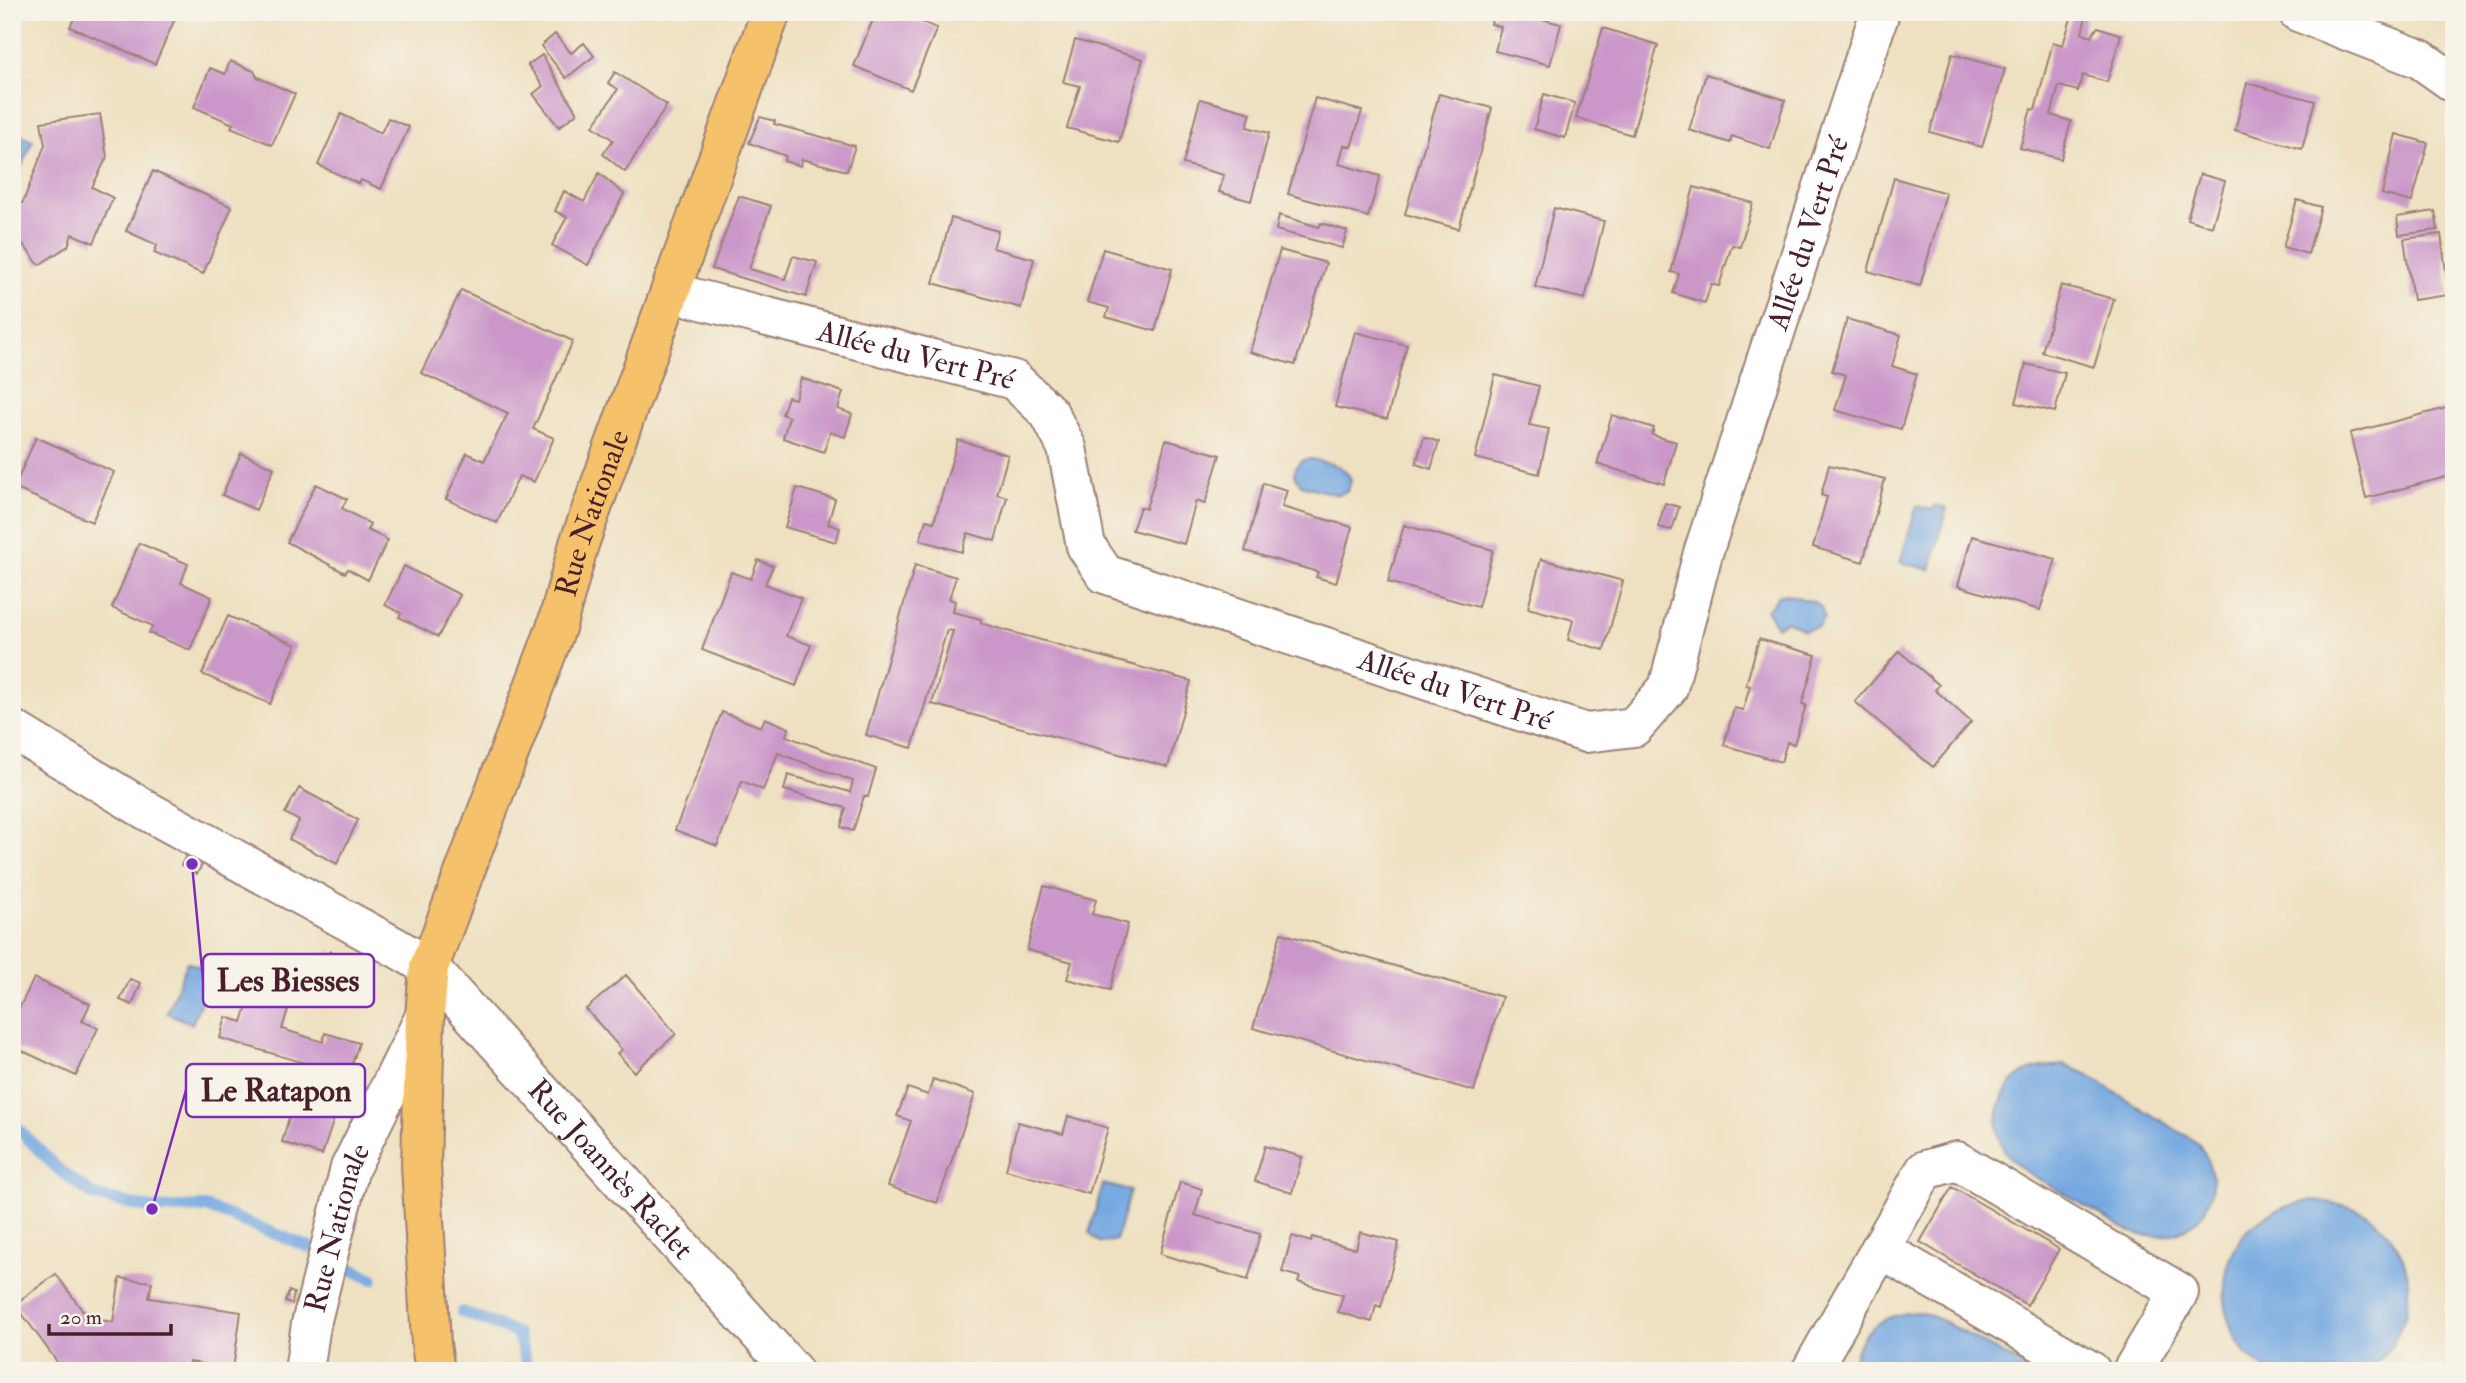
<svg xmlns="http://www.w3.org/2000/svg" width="2466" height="1383" viewBox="0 0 2466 1383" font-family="'IM FELL Double Pica',serif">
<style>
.water{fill:#74a8e1;stroke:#5f6486;stroke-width:2}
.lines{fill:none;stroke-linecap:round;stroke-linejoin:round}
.stream{stroke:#74a8e1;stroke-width:12}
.building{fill:#cb96c9}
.minor-casing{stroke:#9c8076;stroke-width:42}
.major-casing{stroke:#9c8076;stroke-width:42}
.minor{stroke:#fff;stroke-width:38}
.major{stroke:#f5c16b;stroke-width:38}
.labels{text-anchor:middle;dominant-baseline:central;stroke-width:5;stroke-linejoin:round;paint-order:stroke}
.street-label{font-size:30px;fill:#4a1f2b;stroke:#f7f3e8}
.leader{fill:none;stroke:#7b2cbf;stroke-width:2.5}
.callout-dot{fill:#7b2cbf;stroke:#f7f3e8;stroke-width:2.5}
.callout{fill:#f7f3e8;stroke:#7b2cbf;stroke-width:2.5}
.callout-label{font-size:32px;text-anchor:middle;font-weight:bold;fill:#4a1f2b}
</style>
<rect width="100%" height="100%" fill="#f7f3e8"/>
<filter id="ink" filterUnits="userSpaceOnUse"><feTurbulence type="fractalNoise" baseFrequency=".0143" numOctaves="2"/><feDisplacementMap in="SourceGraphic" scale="14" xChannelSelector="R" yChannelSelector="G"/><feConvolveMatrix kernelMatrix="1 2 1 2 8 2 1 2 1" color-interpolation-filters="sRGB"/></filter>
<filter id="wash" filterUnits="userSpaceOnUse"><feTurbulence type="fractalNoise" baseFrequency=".00686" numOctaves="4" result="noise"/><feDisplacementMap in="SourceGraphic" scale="28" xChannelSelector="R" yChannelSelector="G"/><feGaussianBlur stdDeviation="1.57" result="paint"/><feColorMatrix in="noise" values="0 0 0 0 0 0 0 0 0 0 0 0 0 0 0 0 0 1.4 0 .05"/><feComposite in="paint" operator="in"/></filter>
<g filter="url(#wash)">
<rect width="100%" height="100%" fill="#eee0c0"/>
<path class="water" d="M12 132 33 140 12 189Z
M1311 459C1326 463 1347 464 1351 481L1348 490 1339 495 1334 494 1301 485 1295 476C1294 465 1300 459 1311 459Z
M1935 505 1947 509 1930 570 1900 562 1917 506 1933 510Z
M1786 594 1814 602 1821 607 1824 618 1818 627 1804 630 1786 621 1777 627 1766 609 1772 605 1778 596Z
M187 962 213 972 192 1024 167 1013Z
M2064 1065 2082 1072 2199 1144C2205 1156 2212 1167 2212 1181 2212 1228 2167 1246 2128 1231L2025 1171C2015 1163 2005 1155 2001 1143 1991 1118 2002 1084 2026 1072 2038 1066 2051 1066 2064 1065Z
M1103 1184 1130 1191 1116 1240C1099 1244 1102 1245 1089 1233Z
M2313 1200C2335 1203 2358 1206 2375 1220 2425 1262 2416 1333 2367 1371 2351 1371 2273 1374 2265 1369 2216 1341 2211 1259 2254 1224 2274 1209 2290 1205 2313 1200Z
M1919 1312 1937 1318 2033 1371H1853C1853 1331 1883 1314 1919 1312Z"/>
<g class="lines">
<path class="stream" d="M12 1123 60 1171 95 1196 152 1209 206 1207 309 1247
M340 1264 373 1279
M462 1312 517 1333 529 1371"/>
</g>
<g id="blocks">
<path class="building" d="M77 12H178L155 64 70 27Z
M876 12H897L937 28 911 90 854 66Z
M1494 12H1543L1541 19 1561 24 1550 65 1495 51 1501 27 1491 24Z
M2073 12H2087L2082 33 2091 36 2098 27 2121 35 2107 82 2083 75 2078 91 2059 86 2051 115 2071 121 2061 159 2020 148 2031 109 2035 110 2053 42 2063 45Z
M1603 28 1658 45 1632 135 1576 118Z
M555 34 571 53 584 43 594 56 566 78 541 46Z
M1075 40 1143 59 1119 142 1067 128 1080 86 1063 82Z
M1952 54 2005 69 1982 147 1930 132Z
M542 55 577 113 559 127 533 94 543 86 528 65Z
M230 61 254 71 257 77 295 94 272 145 231 127 233 124 194 107 210 68 225 74Z
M615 72 667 105 625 172 603 154 613 140 593 126 618 89 608 83Z
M1706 74 1785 100 1770 149 1732 136 1730 143 1689 130Z
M2247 83 2315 101 2302 149 2235 130Z
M1439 94 1492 108 1459 229 1405 214Z
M1544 94 1575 103 1565 138 1534 129Z
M1315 98 1362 111 1351 147 1344 145 1339 164 1380 176 1368 217 1288 194Z
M1200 99 1251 113 1247 127 1269 133 1251 201 1219 192 1224 175 1183 164Z
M100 114 107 157 92 187 113 198 94 243 72 234 68 246 39 265 12 230V210L23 202 45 145 41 122Z
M341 114 381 133 388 118 409 127 381 189 361 180 359 184 318 165Z
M760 117 775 121 774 124 855 146 847 171 802 159 801 166 784 161 786 156 749 143Z
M2396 134 2428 143 2412 202 2382 194Z
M153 171 232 207 203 274 154 253 157 245 126 231Z
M599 173 624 194 588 265 552 245 567 217 555 211 564 191 584 202Z
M2200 174 2225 181 2212 227 2187 219Z
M1894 178 1946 193 1920 286 1868 271Z
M1694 187 1753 203 1740 247 1732 245 1719 286 1711 284 1705 303 1673 293 1679 274 1671 272Z
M739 196 771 206 749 269 785 279 793 256 817 262 806 297 712 269Z
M2297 200 2321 207 2308 254 2283 247Z
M1554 208 1604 221 1585 299 1535 287Z
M2435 211 2438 230 2399 235 2397 217Z
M1279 215 1319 227 1321 223 1347 231 1342 248 1276 230Z
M951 218 998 231 993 248 1034 259 1021 308 933 283Z
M2441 234 2449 295 2413 300 2404 239Z
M1103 249 1172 269 1155 331 1106 317 1109 308 1087 302Z
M1280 250 1326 263 1295 365 1250 352Z
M2061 285 2114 299 2094 367 2042 352Z
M461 290 573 341 533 429 554 438 534 482 519 476 497 523 446 499 467 453 484 461 508 413 421 373Z
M1847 319 1901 335 1892 366 1917 374 1901 429 1835 410 1846 375 1832 371Z
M1355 332 1407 345 1387 419 1335 407Z
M2026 364 2065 373 2055 412 2016 403Z
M1495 375 1539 386 1529 425 1549 429 1539 474 1475 458Z
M801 378 843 392 838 409 852 414 845 437 830 432 824 452 783 438 789 417 782 414 788 397 795 399Z
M2454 406V475L2366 498 2350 433Z
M1612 415 1654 428 1652 435 1676 442 1664 484 1597 464Z
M36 437 114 472 92 522 14 488Z
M1424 437 1439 442 1431 469 1416 464Z
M958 440 1008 455 997 494 1007 497 995 541 968 533 962 552 920 540 926 520 934 522Z
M1166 440 1220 455 1205 504 1196 501 1184 544 1132 530 1140 507 1146 509Z
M241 453 274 468 256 510 222 495Z
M1829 465 1885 479 1863 562 1813 547 1827 497 1821 495Z
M1263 483 1287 490 1282 507 1352 527 1336 583 1316 577 1318 572 1245 551Z
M316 484 347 499 342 508 370 524 367 530 388 540 368 580 348 569 345 573 287 542Z
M797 488 835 499 828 524 840 528 836 542 785 527Z
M1665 503 1679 507 1672 530 1658 527Z
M1404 525 1493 550 1478 607 1388 582Z
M1972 536 2056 559 2040 610 1958 586Z
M139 543 188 564 181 583 212 597 190 650 149 633 153 626 112 608Z
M1541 559 1623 581 1604 650 1568 640 1573 620 1528 608Z
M758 560 773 566 765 584 801 598 786 636 811 645 796 686 702 650 731 572 751 579Z
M915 565 956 577 949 599 955 601 953 612 981 619V623L1001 629 1191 681 1168 767 932 704 953 631 947 630 912 748 866 735Z
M404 566 460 595 438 637 399 617 401 613 385 605Z
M228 616 296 645 270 704 202 674Z
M1759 639 1816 655 1802 704 1806 705 1794 744 1787 742 1781 762 1724 745 1734 708 1743 710 1750 686 1746 685Z
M1899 651 1939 685 1935 690 1971 722 1933 767 1855 702Z
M722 712 761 727 765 718 789 728 786 736 876 769 868 797 864 796 853 831 841 827 846 808 784 790 788 775 850 792 853 781 778 753 763 790 742 781 717 846 675 830Z
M299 788 358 820 337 864 289 839 299 821 285 813Z
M187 854 203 863 197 874 181 865Z
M1044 886 1096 900 1092 914 1128 924 1110 990 1067 979 1072 962 1027 950Z
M1281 933 1502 997 1474 1091 1253 1028Z
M330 951 360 970 338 1005 309 987Z
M626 975 676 1034 634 1072 617 1053 622 1050 586 1009Z
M34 978 90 1004 82 1021 98 1028 76 1076 12 1046V1023Z
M130 979 141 983 132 1005 120 1000Z
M254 984 292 997 282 1029 323 1042 325 1033 359 1043 322 1155 282 1142 290 1114 295 1115 311 1065 220 1038 226 1017 242 1022Z
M933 1079 975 1094 937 1203 888 1186 911 1121 897 1116 908 1088 928 1095Z
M1068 1116 1108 1128 1089 1194 1006 1170 1018 1122 1063 1134Z
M1265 1146 1302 1157 1292 1193 1255 1181Z
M1180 1182 1202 1189 1195 1215 1260 1234 1248 1280 1160 1254Z
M1952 1187 2059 1249 2027 1305 1920 1242Z
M1360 1232 1399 1242 1381 1307 1376 1305 1372 1322 1338 1312 1343 1295 1298 1282 1300 1277 1282 1272 1292 1236 1311 1242 1312 1237 1356 1249Z
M56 1274 88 1318 113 1322 120 1278 152 1282 149 1298 241 1312 233 1369 189 1362 187 1371H108L58 1363 15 1304Z
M289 1291 294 1293 292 1304 285 1302Z"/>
</g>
</g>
<g filter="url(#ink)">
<use href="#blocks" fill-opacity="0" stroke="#9c8076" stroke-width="2"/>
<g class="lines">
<g class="minor-casing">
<g id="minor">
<path d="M2298 12 2420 59 2454 83"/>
<path id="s1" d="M670 292 1014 380 1049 413 1067 448 1086 546 1105 574 1586 733 1634 727 1668 688 1703 553 1880 12"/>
<path id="s2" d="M12 729 144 809 397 948 429 967 793 1371"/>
<path d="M1880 1249 2091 1371"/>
<path id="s3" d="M304 1371 311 1324 350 1168 425 1016"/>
<path d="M1811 1371 1925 1170 1957 1161 2179 1292 2132 1371"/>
</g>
</g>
<g class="major-casing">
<g id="major">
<path id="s4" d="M435 1371 431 1344 421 1165 425 1016 429 967 556 628 579 544 771 12"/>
</g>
</g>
<use href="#minor" class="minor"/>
<use href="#major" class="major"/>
</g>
</g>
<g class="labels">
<g class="street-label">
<text stroke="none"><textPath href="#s1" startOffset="1659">Allée du Vert Pré</textPath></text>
<text stroke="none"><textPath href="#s1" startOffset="254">Allée du Vert Pré</textPath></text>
<text stroke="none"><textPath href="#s4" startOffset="887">Rue Nationale</textPath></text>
<text stroke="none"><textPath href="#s1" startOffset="945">Allée du Vert Pré</textPath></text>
<text stroke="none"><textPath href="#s2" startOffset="752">Rue Joannès Raclet</textPath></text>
<text stroke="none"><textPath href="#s3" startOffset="147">Rue Nationale</textPath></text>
</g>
</g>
<path class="leader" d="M192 864L203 980M152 1209L186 1090"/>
<g class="callout-dot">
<circle cx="192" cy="864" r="7"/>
<circle cx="152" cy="1209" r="7"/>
</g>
<g class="callout">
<rect x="203" y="954" width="171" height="53" rx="7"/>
<rect x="186" y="1064" width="179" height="53" rx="7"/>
</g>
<g class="callout-label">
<text x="288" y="991">Les Biesses</text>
<text x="276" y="1101">Le Ratapon</text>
</g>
<rect width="2466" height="1383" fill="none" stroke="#f7f3e8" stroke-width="42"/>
<path d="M49 1324v10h122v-10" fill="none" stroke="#4a1f2b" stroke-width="3.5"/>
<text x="60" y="1324" font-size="21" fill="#4a1f2b" stroke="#f7f3e8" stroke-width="5" paint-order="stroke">20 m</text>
</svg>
